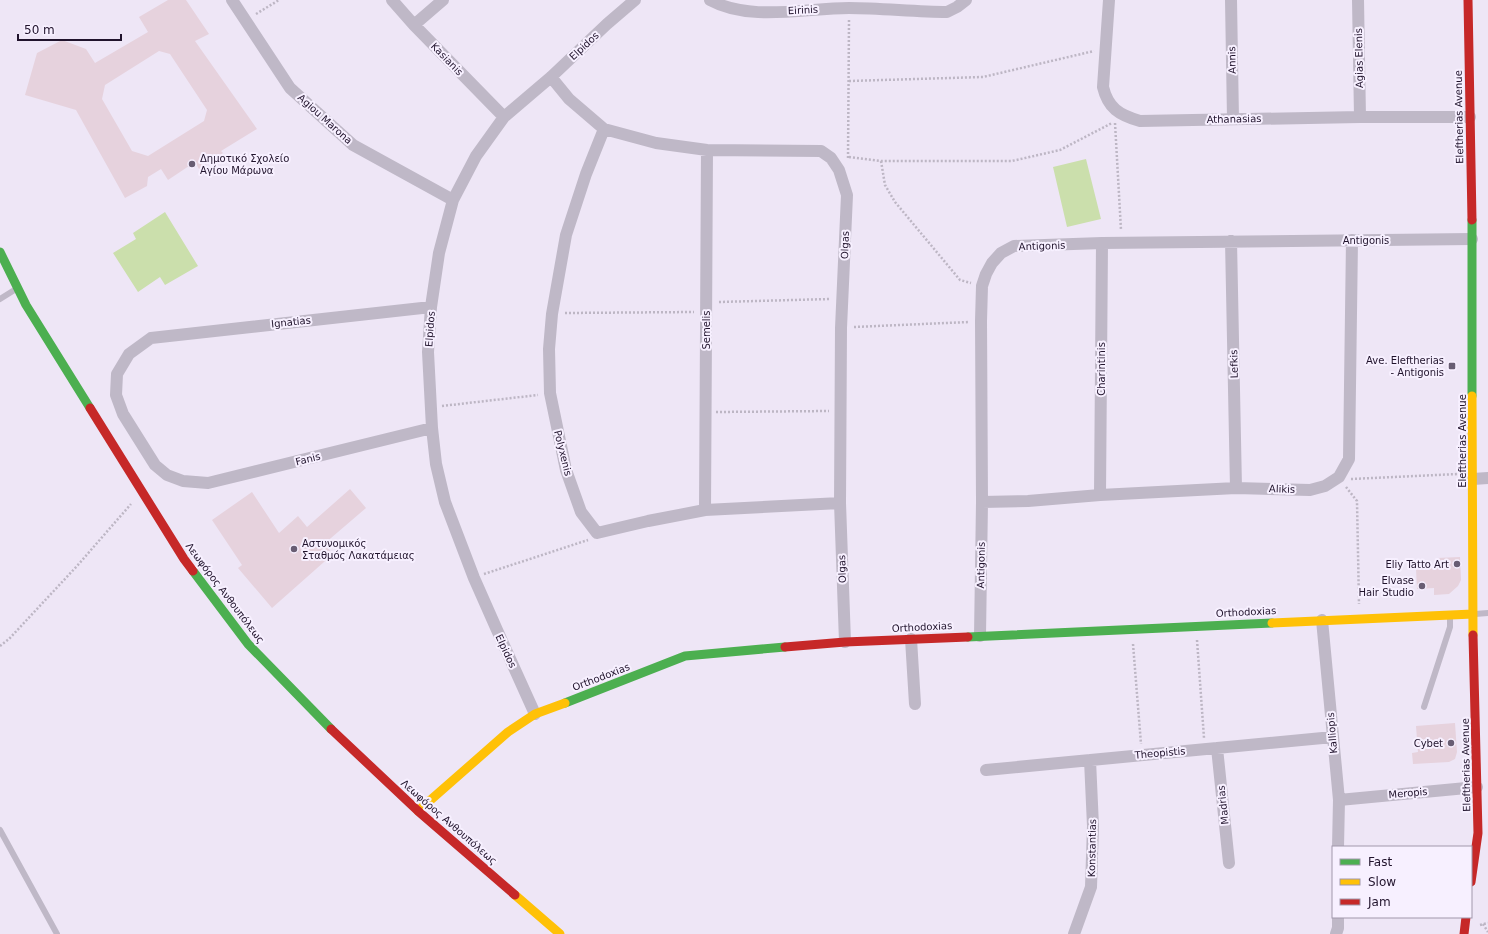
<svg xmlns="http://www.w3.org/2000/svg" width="1488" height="934" viewBox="0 0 1488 934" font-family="'DejaVu Sans',sans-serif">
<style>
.green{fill:#cbdfac}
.building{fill:#e6d2dd;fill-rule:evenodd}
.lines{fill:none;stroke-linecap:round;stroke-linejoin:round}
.path{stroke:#bdb6c4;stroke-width:2.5;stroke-dasharray:2 2;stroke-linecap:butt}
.lane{stroke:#bfb8c7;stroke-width:6}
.street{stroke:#bfb8c7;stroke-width:12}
.fast{stroke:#4caf50;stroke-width:9}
.slow{stroke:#ffc107;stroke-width:9}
.jam{stroke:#c62828;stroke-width:9}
.poi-dot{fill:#685d73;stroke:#f7f0ff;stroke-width:1.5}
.labels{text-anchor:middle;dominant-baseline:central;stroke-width:4;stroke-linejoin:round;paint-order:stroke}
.street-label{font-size:10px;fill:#20132c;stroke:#f7f0ff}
.poi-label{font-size:10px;fill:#20132c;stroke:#f7f0ff;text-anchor:end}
</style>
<rect width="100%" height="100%" fill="#eee6f6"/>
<path class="green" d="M1086 159 1101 219 1067 227 1053 167Z
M165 212 198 266 165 285 160 277 138 292 113 253 136 239 133 233Z"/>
<path class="building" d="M168 0H186L209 34 195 41 257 129 221 151 223 153 199 169 195 162 168 180 161 169 148 177 147 186 125 198 76 110 25 95 37 53 62 40 86 49 95 63 148 32 139 17ZM159 51 170 54 207 110 204 121 148 156 132 151 102 99 105 85Z
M350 489 366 508 324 544 333 554 272 608 238 568 242 565 212 520 252 492 279 533 298 516 307 527Z
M1460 557 1461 580 1458 586 1449 594 1434 595V588L1417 589 1416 569 1438 568 1437 558Z
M1455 723 1457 752 1455 759 1449 762 1413 764 1412 753 1418 752 1416 726Z"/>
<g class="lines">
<path class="path" d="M256 14 279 0
M849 81 983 77 1094 51
M1115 123 1121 230
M849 157 881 161H1012L1060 150 1112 123
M848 158 849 20
M881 161 885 185 895 202 960 280 971 283
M719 302 830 299
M565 313 694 312
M854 327 969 322
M442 406 538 395
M716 412 829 411
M1351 479 1458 474
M1346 487 1357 501 1359 604
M484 574 588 540
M1197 640 1204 738
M1133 644 1141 744
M0 646 9 639 77 566 131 504
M1483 924 1488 932
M1480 925 1488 923"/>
<path class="lane" d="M0 299 16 289
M1475 614 1488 613
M1424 707 1450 627V617
M0 830 57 934"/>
<path class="street" d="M232 0 290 88 353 145 453 200
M392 0 414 25 504 117
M710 0C750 22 805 8 849 8 882 8 915 12 947 12L957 7 966 0
M1109 0 1103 87C1108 108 1119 115 1140 121L1360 117H1470
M1231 0 1233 119
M1358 0 1360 117
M414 25 443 0
M551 77 569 99 604 129 656 143 707 150 821 151 831 158 839 170 847 195 841 328 840 503 845 642
M604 129 586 174 566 235 552 314 549 349 550 393 566 470 581 512 597 533 648 521 705 510 840 503
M1231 241 1236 488
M431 307 151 338 129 354 117 374 116 395 123 414 155 465 167 475 183 481 208 483 432 428
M1473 479 1488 478
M1100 495 1102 243
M982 502 1028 501 1100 495 1236 488 1310 490 1325 486 1339 477 1349 459 1352 240
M705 510 707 150
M1322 620 1339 800 1338 847
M980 636 982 502 981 321 982 286 986 274 992 263 1001 253 1014 246 1102 243 1472 239
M911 639 915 704
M535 714 497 630 474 578 445 502 436 464 432 428 428 352 431 307 439 253 453 200 476 156 504 117 551 77 607 24 635 0
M1217 748 1229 863
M986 770 1333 737
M1339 800 1477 787
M1074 934 1091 887 1093 826 1090 760
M1336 934 1338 928V917"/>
<path class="fast" d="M1472 220V396
M0 252 26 305 90 408
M193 571 248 644 331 729
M968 637 1272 623
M565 703 685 656 785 647"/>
<path class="slow" d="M1472 396 1473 635
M1272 623 1473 614
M418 811 508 732 535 714 565 703
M515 895 560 934"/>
<path class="jam" d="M1468 0 1472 220
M90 408 184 559 193 571
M785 647 845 642 968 637
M331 729 418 811 515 895
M1471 882 1478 833 1473 635
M1464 934 1466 917"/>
</g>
<g class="poi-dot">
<circle cx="192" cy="164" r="4"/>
<rect x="1448" y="362" width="8" height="8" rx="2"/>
<circle cx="294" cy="549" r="4"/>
<circle cx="1457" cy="564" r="4"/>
<circle cx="1422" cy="586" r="4"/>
<circle cx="1451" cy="743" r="4"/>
</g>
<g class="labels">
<g class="street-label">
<text transform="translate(803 10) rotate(-3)">Eirinis</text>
<text transform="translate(584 46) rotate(-43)">Elpidos</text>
<text transform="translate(1359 58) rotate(-91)">Agias Elenis</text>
<text transform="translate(447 59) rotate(46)">Kasianis</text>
<text transform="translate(1232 60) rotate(-91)">Annis</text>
<text transform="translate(1459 117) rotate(-91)">Eleftherias Avenue</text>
<text transform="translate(325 119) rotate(42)">Agiou Marona</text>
<text transform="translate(1234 119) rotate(-1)">Athanasias</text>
<text x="1366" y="240">Antigonis</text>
<text transform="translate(845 245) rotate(-88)">Olgas</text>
<text transform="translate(1042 246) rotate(-2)">Antigonis</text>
<text transform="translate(291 322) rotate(-6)">Ignatias</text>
<text transform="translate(430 329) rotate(-86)">Elpidos</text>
<text transform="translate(706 330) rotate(-90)">Semelis</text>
<text transform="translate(1234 364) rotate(-91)">Lefkis</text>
<text transform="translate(1101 369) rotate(-90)">Charintinis</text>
<text transform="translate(1462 441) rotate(-90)">Eleftherias Avenue</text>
<text transform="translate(563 453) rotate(76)">Polyxenis</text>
<text transform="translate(308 459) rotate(-14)">Fanis</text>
<text transform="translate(1282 489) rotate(2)">Alikis</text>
<text transform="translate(981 565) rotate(-89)">Antigonis</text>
<text transform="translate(842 569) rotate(-92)">Olgas</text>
<text transform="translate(225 593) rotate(53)">Λεωφόρος Ανθουπόλεως</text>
<text transform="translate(1246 612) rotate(-3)">Orthodoxias</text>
<text transform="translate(922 627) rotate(-3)">Orthodoxias</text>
<text transform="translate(506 651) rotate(65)">Elpidos</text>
<text transform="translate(601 677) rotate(-21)">Orthodoxias</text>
<text transform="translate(1332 733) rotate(-95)">Kalliopis</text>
<text transform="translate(1160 753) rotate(-5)">Theopistis</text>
<text transform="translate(1466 765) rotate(-91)">Eleftherias Avenue</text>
<text transform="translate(1408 793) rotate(-5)">Meropis</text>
<text transform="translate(1223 805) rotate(-96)">Madrias</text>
<text transform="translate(449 822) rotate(41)">Λεωφόρος Ανθουπόλεως</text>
<text transform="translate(1092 848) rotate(-89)">Konstantias</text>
</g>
<g class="poi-label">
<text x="200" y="158" text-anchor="start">Δημοτικό Σχολείο<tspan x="200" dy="12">Αγίου Μάρωνα</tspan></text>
<text x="1444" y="360">Ave. Eleftherias<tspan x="1444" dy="12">- Antigonis</tspan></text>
<text x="302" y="543" text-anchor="start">Αστυνομικός<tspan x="302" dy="12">Σταθμός Λακατάμειας</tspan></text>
<text x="1449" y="564">Eliy Tatto Art</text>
<text x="1414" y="580">Elvase<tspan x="1414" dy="12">Hair Studio</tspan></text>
<text x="1443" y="743">Cybet</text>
</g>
</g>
<rect x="1332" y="846" width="140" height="72" fill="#f7f0ff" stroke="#a198ab"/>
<rect x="1340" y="859" width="20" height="6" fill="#4caf50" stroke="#a198ab"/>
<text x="1368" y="866" font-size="12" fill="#20132c">Fast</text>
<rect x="1340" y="879" width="20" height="6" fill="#ffc107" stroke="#a198ab"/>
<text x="1368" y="886" font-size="12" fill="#20132c">Slow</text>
<rect x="1340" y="899" width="20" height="6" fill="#c62828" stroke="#a198ab"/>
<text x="1368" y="906" font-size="12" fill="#20132c">Jam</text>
<path d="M18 34v6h103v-6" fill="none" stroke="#20132c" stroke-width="2"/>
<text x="24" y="34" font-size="12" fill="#20132c" stroke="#f7f0ff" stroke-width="3" paint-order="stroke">50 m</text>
</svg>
